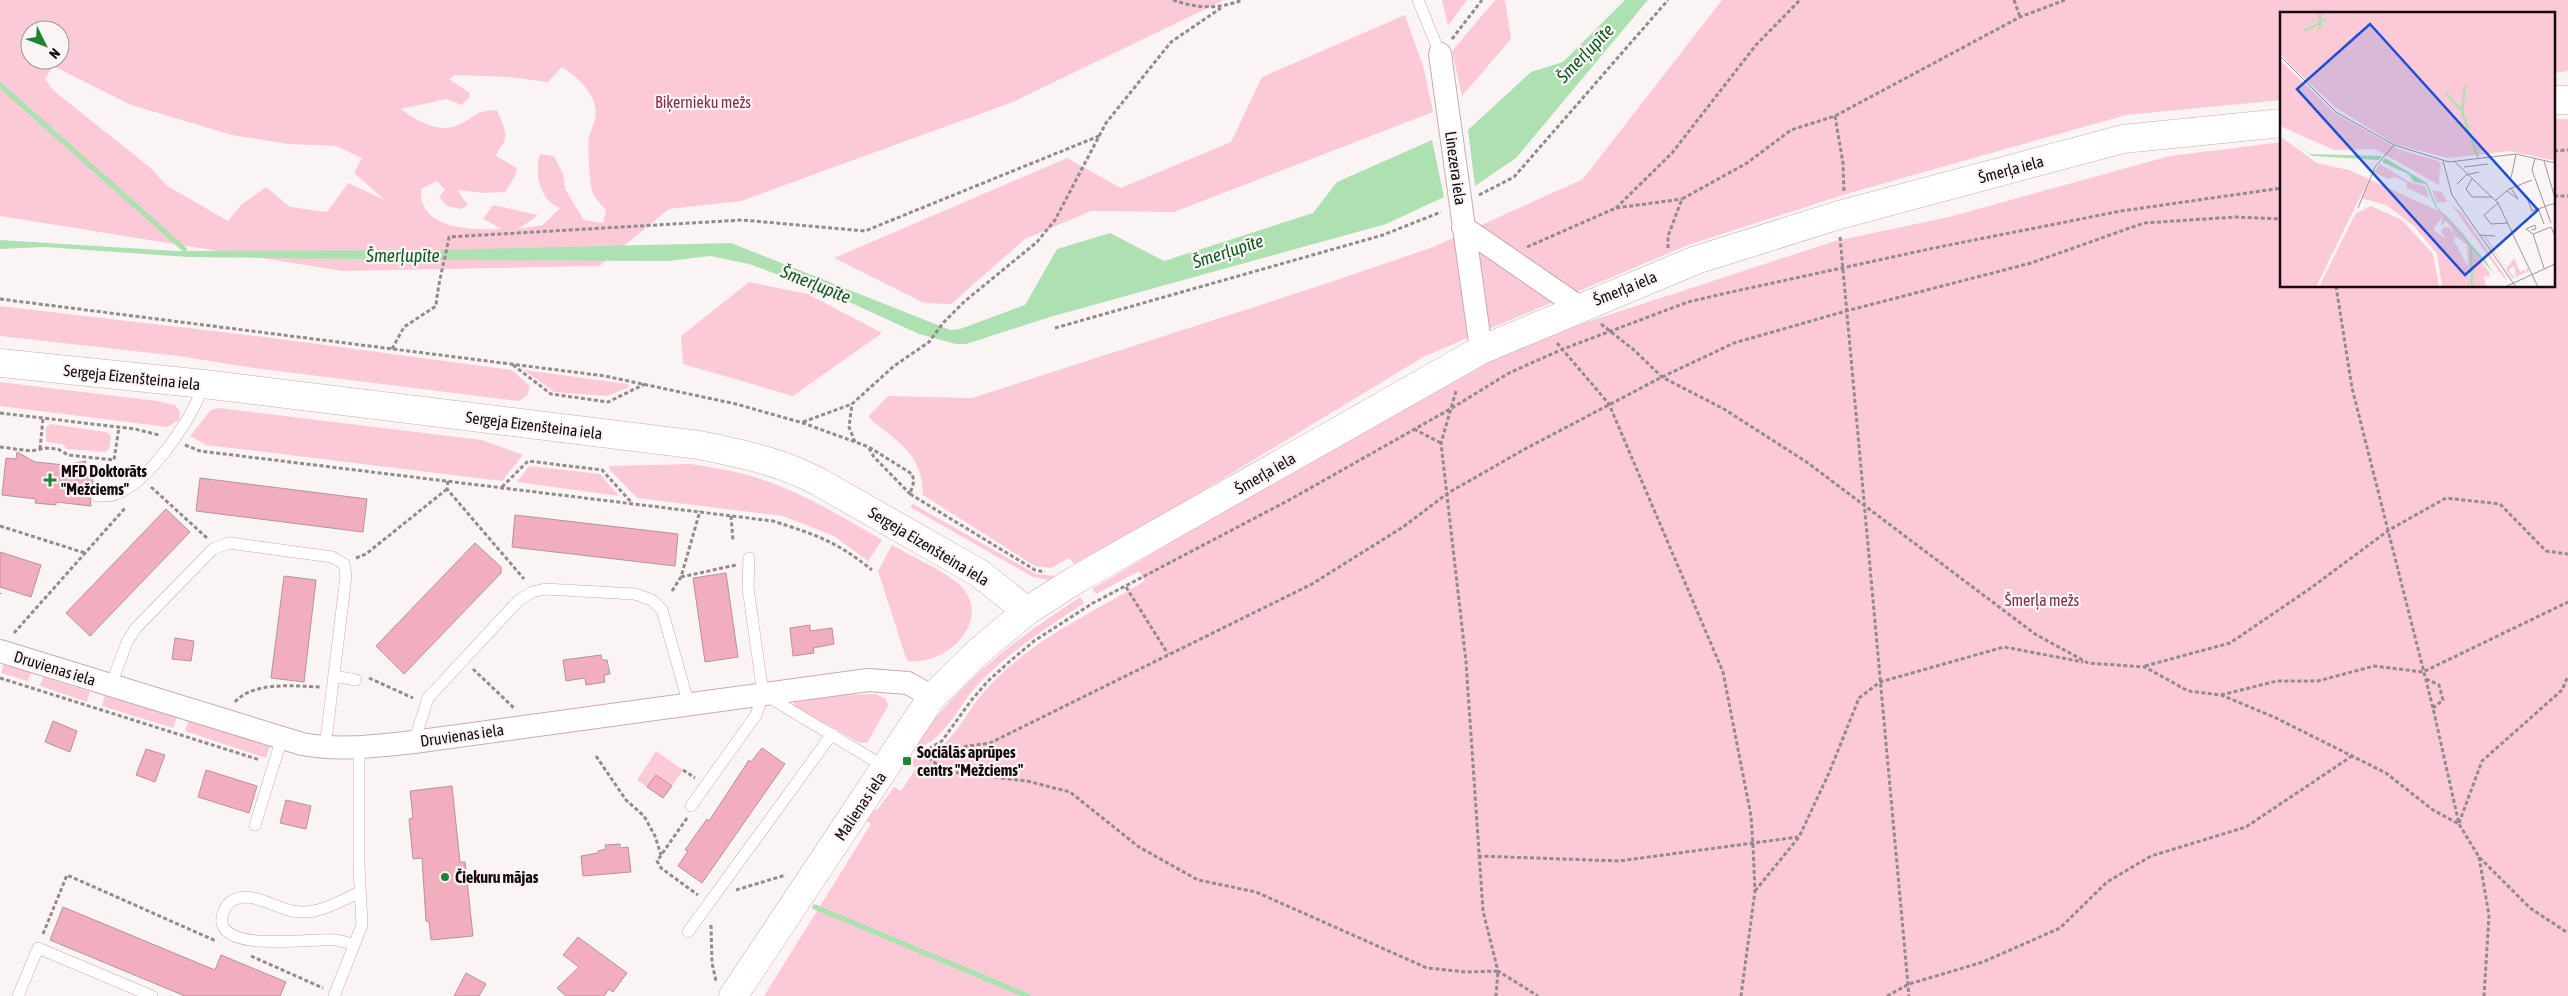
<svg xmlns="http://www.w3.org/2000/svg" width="2568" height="996" viewBox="0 0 2568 996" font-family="'Asap Condensed',sans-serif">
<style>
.green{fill:#fccad7;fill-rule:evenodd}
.water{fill:#aee1b2}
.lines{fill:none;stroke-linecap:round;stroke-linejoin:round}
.stream{stroke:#aee1b2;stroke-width:5.5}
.building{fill:#f2adbf;stroke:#b4939b}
.service-casing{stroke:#cba9b1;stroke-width:12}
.minor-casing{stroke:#cba9b1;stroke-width:24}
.tertiary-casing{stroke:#cba9b1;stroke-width:29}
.path{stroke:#938a8c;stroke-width:3;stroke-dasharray:4 2.5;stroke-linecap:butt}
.service{stroke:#fff;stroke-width:11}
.minor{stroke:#fff;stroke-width:22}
.tertiary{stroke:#fff;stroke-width:28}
.poi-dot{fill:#218336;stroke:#fbf4f5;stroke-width:2}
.labels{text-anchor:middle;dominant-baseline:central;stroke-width:4.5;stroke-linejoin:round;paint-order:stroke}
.park-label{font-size:16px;fill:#7f2f4a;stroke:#fbf4f5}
.street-label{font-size:16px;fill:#160b0e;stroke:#fbf4f5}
.poi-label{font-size:16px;font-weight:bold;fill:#160b0e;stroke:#fbf4f5;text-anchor:start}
.water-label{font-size:18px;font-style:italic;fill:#0d591f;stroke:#fbf4f5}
.inset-river{fill:none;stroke:#aee1b2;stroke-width:2.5}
.inset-road{fill:none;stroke:#9f9799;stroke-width:1}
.view{fill:#1d4ed8;fill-opacity:0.15;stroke:#1d4ed8;stroke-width:2.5}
.inset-edge{fill:none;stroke:#160b0e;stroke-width:2.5}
</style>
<rect width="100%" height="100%" fill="#fbf4f5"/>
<path class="green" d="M0 0H1224L1013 102 741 201 669 209 599 266 342 271 0 216ZM30 30H60V60H30ZM53 66 131 105 232 135 288 144 336 146 362 158 354 173 385 200 348 183 327 212 290 207 266 187 241 205 228 221 166 185 152 169 54 91 45 79ZM562 67C578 77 600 97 595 119 594 125 590 131 589 137 587 146 590 183 592 191 594 198 602 205 606 210L603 223 584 220 565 189 563 174 554 156 540 154C534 173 539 200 560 208L543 225 519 229 538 215 493 205 483 219 502 229C472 230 418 230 421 189L437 181 445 190 439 197 447 206 461 209 468 205 457 190 484 193 505 192 515 176 517 168 496 156C498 150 501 147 504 142 509 133 500 119 497 110 472 111 477 117 458 125 440 134 415 120 401 109L446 99 462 105 469 98 470 93 449 79 455 75 509 77 548 82Z
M1442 0H1467L1448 26Z
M1495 0H1505L1511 39 1462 96 1452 51Z
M1722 0H2568V71L2554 73V14H2282V100L2126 115 1846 194 1688 245 1425 356 1077 567 1069 558 1051 568 1035 566 923 495C922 452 898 443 868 417L888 396 972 398 1322 285 1433 247 1583 179Z
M1405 15 1424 69 1433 112 1174 212 1091 211 1025 239 951 304 924 303 834 258 1067 158 1121 188 1231 142 1262 77Z
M2554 119H2568V996H764L871 824 866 820 872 810H877L894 787 901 791 916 768 910 764 913 759C954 749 959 721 983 693 1026 642 1089 615 1145 581L1139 571 1096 594 1092 589 1489 354 1835 241 1949 217 2170 156 2282 142V286H2554Z
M749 282 808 294 882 333 793 396 683 364 681 336Z
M0 306 265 337 512 370 530 386 527 396 518 401 254 368 178 356 0 336Z
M524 370 628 384 629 387 607 396 554 392Z
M0 382 157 401 175 405 180 411 179 420 167 427 0 406Z
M219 408 482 440 523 455 502 481 206 445 190 436 211 410Z
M51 424 106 432 111 436 109 449 105 452 67 449 62 444 46 442V427Z
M691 464C707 467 724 469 740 473 791 486 836 513 882 540L868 561 834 536 783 516 637 498 610 470 609 466Z
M529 466 600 474 619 496 517 482Z
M913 504 1036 574 1055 576 1064 572 1056 581 1033 577 910 507Z
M892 545C909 555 946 572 959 584 995 618 948 667 907 661L878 571Z
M1080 597 1084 603C1048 627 1010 651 980 682 958 705 949 735 918 749L914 747C958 682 1016 639 1080 597Z
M4 663 31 672 28 681 1 673Z
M43 677 90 692 87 702 40 686Z
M876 694 886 699 888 706 867 743H860L795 707 793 698 798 696Z
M105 695 177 717 173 728 102 706Z
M189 720 270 746 266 758 185 731Z
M656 751 683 770 672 786 656 775 647 787 637 780Z"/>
<path class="water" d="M1625 0H1648L1516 158 1475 186 1468 130 1531 72 1563 62Z
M1432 140 1444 197 1386 224 1050 317 966 344H956L919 334 836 296 749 264 710 256 669 261 432 260 188 257 45 247 0 249V240L176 251 437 250 731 243 950 330 960 329 1025 305 1057 249 1110 233 1164 261 1313 213 1337 182Z"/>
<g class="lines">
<path class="stream" d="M0 85 184 249
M815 907 1028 996"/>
</g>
<path class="building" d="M17 452 35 462 65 465 86 461 85 467 95 469 90 496 91 506 56 502V505L35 503 36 499 2 495 6 458 16 459Z
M200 478 367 499 363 532 196 511Z
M166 509 190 532 90 636 66 613Z
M515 515 678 534 675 566 512 547Z
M475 543 501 567V573L404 674 376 646Z
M0 552 41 565 31 597 0 587Z
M726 573 738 657 705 662 693 578Z
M284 576 316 580 304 682 271 678Z
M810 625V631L832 628 834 644 813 648 814 653 793 656 790 628Z
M175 638 194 641 191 661 172 659Z
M601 655 602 660H607L610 674 604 675 605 682 586 685 585 678 566 681 563 660Z
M53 721 77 731 70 752 45 742Z
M762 748 785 764 702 883 678 866 688 851 685 850 707 819 709 821 749 760 751 762Z
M146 749 165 755 155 782 136 775Z
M206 770 257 786 249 813 198 797Z
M656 775 672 786 663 798 647 787Z
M452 786 460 862H465L473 936 431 940 429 922 426 921 422 858 413 859 409 819 413 818 410 791Z
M286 800 311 806 306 829 280 823Z
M620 844V848L628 847 631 872 583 876 581 856 598 853V851L606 849 605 845Z
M63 907 215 970 221 955 286 982 280 996H185L50 940Z
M578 937 627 973 613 992 609 989 604 996H566L557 988 579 967 563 955Z
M466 973 486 984 479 996H454Z"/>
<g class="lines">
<g class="service-casing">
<path id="service" d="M1418 0 1440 54
M97 496C103 495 111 497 116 494 151 481 192 418 204 384
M334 676 356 680
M111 685 127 642 136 628 213 549 229 543 332 557 344 564 346 576 325 748
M767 696 885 767
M414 742 428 698 519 600 532 592 545 589 635 594 652 600 662 610 689 705
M691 806 756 715 763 694 748 588 749 558
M255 825 282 738
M688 932 832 734
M354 944C348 943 342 941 336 940 312 938 228 952 222 923 221 918 224 910 227 905 244 886 273 907 292 911 298 912 308 912 314 911 330 908 345 899 360 892
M18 996 38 948 152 996
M334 996 362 925 359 866V748"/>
</g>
<g class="minor-casing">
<path id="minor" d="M1440 54 1481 350
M1463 227 1579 307
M0 651 302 744C340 751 376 746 414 742L868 680 908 683 932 697"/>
</g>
<g class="tertiary-casing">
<path id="tertiary" d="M2554 100H2568
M0 363 204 384 699 445C742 454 780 461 819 482L979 573 1027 611
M733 996 932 697 978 652 1027 611 1077 579 1481 350 1696 260 1839 215 2123 139 2282 123"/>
</g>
<path class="path" d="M1173 0C1199 9 1217 9 1243 0
M2014 0 2020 17
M1452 39 1482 0
M1835 116 1843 163 1844 192
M2554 151 2568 150
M1479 195 1514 177 1668 0
M2554 196H2568
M1616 208 1672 153 1756 45 1800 0
M1840 237 1909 996
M1527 247 1616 208 1682 199
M1668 248V236L1682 199 1747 163 1791 130 1835 116 2020 17 2065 0
M2336 286 2352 388 2433 708 2459 824 2479 857 2530 908 2568 933
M0 299 605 376 736 404 803 423 869 447 912 474 914 481 910 494 1035 570 1045 572
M1601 324 1634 350 1662 377 1724 409 1808 463 2035 634 2088 663 2145 667 2188 691 2221 695 2274 717 2386 773 2433 810 2459 824
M1055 328 1383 235 1441 212
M1557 343 1609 404 1723 672 1751 816 1753 845 1755 891 1741 996
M392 349 404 327 436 306C438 282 445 260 449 237L742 220 865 231 1099 136
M513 365 551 394 608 402 645 384
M1456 391 1441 443 1466 662 1483 911 1498 971 1538 996
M0 413 135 429 159 435
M803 422 852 404
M1414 429 1441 443
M855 442 849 427 852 404 894 366 929 342 943 323 965 301 1037 242 1055 220 1106 123 1171 42 1221 8
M185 445 200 451 773 521C816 535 836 541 872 570
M0 447 31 451 46 448 58 449 68 455 114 460 119 427
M869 448 874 457 910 494
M40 449 43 418
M448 481 447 489 524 579
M151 487 207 538
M502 487 528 461 602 470 632 503
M731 516 733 541
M0 526 85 553
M356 558 366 554 447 489
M681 577 736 565
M1126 587 1168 654
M672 591 681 577 700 511
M0 594V593
M14 633 126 507
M2145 666 2230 643 2308 590 2389 530 2446 498 2500 504 2546 551 2568 554
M473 669 514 708
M0 678 260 760
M369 678 413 698
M2426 679 2439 685 2443 700 2433 708
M2221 695 2277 681H2318L2374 666 2423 672 2568 602
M235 702C254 681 294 686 320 687
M923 752 942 741 970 702 987 682 1009 662 1034 641 1093 603 1291 499 1452 408 1509 373 1563 349 1688 302 1722 294 1934 248 2121 211 2282 188
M925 752 990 743 1312 584 1403 527 1448 493 1525 449 1662 377 1734 343 1846 311 2031 263 2144 223 2236 217 2282 219
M924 753 944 771 1027 781 1070 792 1139 847 1198 880 1256 892 1427 968 1466 972 1498 971 1496 996
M596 756 626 800 644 816 655 836 661 855
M683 770 695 778
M687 818 657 861 661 868 698 895
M2459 823 2482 761 2562 690 2568 676
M1478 856 1619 861 1798 837
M2479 857 2489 915 2484 996
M736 890 786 875
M1755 891 1799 837 1829 773 1859 698 1880 682 2004 647 2083 662
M711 925 712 963 716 981
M43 934 67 875 216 941
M251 956 323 988
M1887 996 1909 984 1983 962 2060 928 2107 882 2151 856 2246 827 2352 756"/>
<use href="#service" class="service"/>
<use href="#minor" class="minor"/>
<use href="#tertiary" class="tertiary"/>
</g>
<g class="poi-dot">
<path d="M47.5 472.5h5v5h5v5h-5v5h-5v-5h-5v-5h5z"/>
<rect x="902" y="756" width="10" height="10" rx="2.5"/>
<circle cx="445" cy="877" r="5"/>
</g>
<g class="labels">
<g class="park-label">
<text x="703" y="102">Biķernieku mežs</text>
<text x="2042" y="600">Šmerļa mežs</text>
</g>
<g class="street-label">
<text transform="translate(1456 168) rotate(82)">Linezera iela</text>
<text transform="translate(2011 169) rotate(-15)">Šmerļa iela</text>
<text transform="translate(1625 288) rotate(-22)">Šmerļa iela</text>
<text transform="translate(132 377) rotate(6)">Sergeja Eizenšteina iela</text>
<text transform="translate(534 425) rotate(7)">Sergeja Eizenšteina iela</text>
<text transform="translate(1265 473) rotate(-30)">Šmerļa iela</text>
<text transform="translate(929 546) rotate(31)">Sergeja Eizenšteina iela</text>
<text transform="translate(55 668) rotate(17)">Druvienas iela</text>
<text transform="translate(462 735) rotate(-8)">Druvienas iela</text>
<text transform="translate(860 806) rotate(-56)">Malienas iela</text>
</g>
<g class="poi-label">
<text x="61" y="471">MFD Doktorāts<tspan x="61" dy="18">"Mežciems"</tspan></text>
<text x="917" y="752">Sociālās aprūpes<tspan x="917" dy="18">centrs "Mežciems"</tspan></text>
<text x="455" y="877">Čiekuru mājas</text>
</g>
<g class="water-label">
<text transform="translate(1585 53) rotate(-46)">Šmerļupīte</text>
<text transform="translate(1228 251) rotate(-18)">Šmerļupīte</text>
<text x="403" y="255">Šmerļupīte</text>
<text transform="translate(816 284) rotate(22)">Šmerļupīte</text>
</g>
</g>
<g transform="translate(2280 12)">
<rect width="275" height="275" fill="#fbf4f5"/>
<path d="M0 0H275V149L231 139 168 146 114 132 55 95 10 53 0 41ZM0 48 55 101 118 137 158 149 160 151 163 164 160 154 159 173 95 137 54 138 0 114ZM1 125 37 151 69 158 165 202 183 221 210 262 209 265 204 264 206 275H162L157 242 134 214 106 193 81 186 88 169 36 275H0ZM162 205 161 214 166 209 173 218 171 220 170 216 164 215 161 220 166 227 153 218ZM175 224 187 233 188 255 174 229ZM100 152 129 170 145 174 149 186 127 176 126 170 115 165 108 167 94 160ZM152 178 162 180 167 190 157 191ZM172 193 181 200 227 267 223 265ZM91 194 122 208 153 242 159 275H39L75 202ZM205 223 226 257 234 246 238 244 234 246 240 260 244 258 246 260 247 255 249 259 236 265 234 254 228 258 235 265 232 266 203 224Z" fill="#fccad7" fill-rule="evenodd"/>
<path d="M0 121 30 142 102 144 99 148 32 144ZM105 146 147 171 157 195 206 249 214 262 155 194 146 172 134 170 128 162 102 150Z" fill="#aee1b2"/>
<path class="inset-river" d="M40 0V18M25 19 47 7M185 74 182 100 198 145M166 81 182 99M191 234 192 275"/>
<path class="inset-road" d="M0 44 56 100 114 133 169 150 236 142 275 151M255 146 252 158 271 211M163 149 172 183 236 275M264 149 275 186M175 150 218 191 258 275M184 155 208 152M231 166 236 142M192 167 186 177 192 185H212M177 172 186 163 199 160M227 179 238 187 231 176M247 186 252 199 275 191M216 188 229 177 252 168M218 191 204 203 211 212 228 211M78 196 95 155 114 133M258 196 264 212M251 218 256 217 255 213 246 217 253 222M200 223 215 224M264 256 253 222 271 215 275 224M225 275 275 252"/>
<path class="view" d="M90 12 258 198 185 263 17 77Z"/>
<rect width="275" height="275" class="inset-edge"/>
</g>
<g transform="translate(45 45) rotate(132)"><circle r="24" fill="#fbf4f5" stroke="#9f9799"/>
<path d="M0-4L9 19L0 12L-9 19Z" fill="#218336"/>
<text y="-8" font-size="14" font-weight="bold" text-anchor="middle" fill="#160b0e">N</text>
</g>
</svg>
